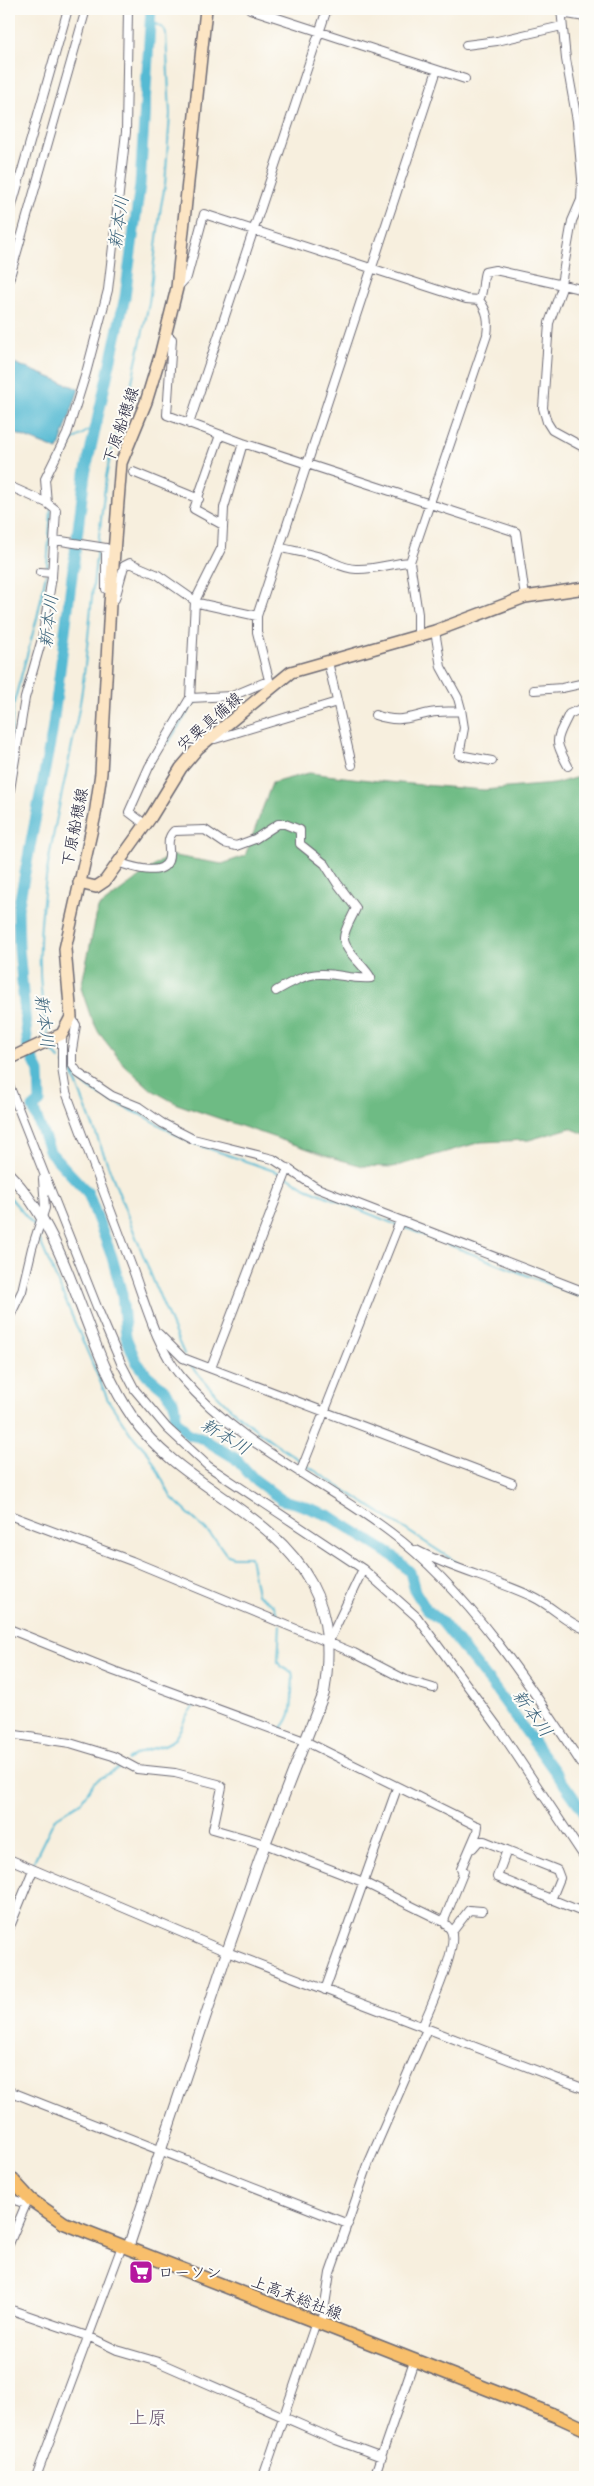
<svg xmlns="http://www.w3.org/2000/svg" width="594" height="2486" viewBox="0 0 594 2486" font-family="'Patrick Hand','Klee One',sans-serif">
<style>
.forest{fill:#6ebb84;stroke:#486e60}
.water{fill:#55bad3;stroke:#3c6e87}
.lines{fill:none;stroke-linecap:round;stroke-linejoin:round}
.stream{stroke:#55bad3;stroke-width:2}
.river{stroke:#55bad3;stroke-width:11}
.minor-casing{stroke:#6d6a74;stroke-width:10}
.tertiary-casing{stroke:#6d6a74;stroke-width:12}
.secondary-casing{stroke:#6d6a74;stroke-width:14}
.primary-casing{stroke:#6d6a74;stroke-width:15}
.minor{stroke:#fff;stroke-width:8}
.tertiary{stroke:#fff;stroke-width:10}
.secondary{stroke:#fce5c4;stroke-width:11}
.primary{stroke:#f8bf6c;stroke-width:12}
.labels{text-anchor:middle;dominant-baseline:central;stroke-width:4;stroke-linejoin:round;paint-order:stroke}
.street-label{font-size:16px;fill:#22223b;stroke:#fdfcf7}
.poi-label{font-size:16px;fill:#22223b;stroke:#fdfcf7;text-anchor:start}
.water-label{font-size:18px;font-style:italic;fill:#365f78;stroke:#fdfcf7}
.quarter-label{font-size:19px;fill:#66536f;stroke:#fdfcf7}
</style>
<rect width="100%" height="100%" fill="#fdfcf7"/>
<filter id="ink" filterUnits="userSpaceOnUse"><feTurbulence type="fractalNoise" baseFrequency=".02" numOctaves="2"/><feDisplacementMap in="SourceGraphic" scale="10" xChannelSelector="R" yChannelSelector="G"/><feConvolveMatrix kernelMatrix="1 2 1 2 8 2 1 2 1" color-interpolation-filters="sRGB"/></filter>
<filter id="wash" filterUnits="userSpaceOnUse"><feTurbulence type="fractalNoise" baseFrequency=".0096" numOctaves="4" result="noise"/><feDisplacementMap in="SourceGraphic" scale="20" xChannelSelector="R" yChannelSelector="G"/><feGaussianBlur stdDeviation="1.12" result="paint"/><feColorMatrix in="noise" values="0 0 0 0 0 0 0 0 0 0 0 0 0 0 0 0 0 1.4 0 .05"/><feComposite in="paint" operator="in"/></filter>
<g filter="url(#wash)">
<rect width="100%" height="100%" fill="#f7efde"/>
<path class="forest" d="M309 773 387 782 484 790 554 784 585 775V1134L570 1128 529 1140 481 1142 393 1167 363 1166 334 1158 177 1104 152 1090 124 1065 99 1033 90 1015 81 988 98 908 169 855 222 864 245 856 272 783Z"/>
<path class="water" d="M9 361 79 389 58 450 9 431Z"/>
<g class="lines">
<path class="stream" d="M51 502 53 475 73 440 94 427
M98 545 106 477 112 447 128 400 149 303 161 206 165 185 170 114 166 34 164 29 151 21
M47 569 51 509
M168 743 193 704 198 701
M9 758 13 706 37 618 46 574
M48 1035C22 923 63 807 81 697 88 649 91 599 97 550
M50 1044 52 1051 59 1059
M64 1064 86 1086 109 1100 146 1117 187 1141 283 1174
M73 1075C110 1168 144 1263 184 1354
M287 1176 306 1188 397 1225
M9 1196 36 1228
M401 1226 585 1298
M40 1234V1241L108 1400 131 1434 149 1454 171 1497 216 1540 226 1554 233 1557H250L257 1594 274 1606 279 1619
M190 1364C225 1409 255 1430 302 1462
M306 1465 459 1564
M280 1625 278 1662 281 1667 292 1672C294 1679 292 1685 292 1692 292 1707 292 1717 281 1729
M128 1760C142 1747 165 1749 174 1739 184 1728 184 1712 197 1704
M32 1865 55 1818 81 1802 94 1782 124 1765"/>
<path class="river" d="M151 9 140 185 125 297 85 474 52 733 18 909 19 948 28 1049 39 1072 40 1102 33 1108 50 1152 88 1193 112 1257 122 1294 126 1337 136 1361 147 1375 165 1390 173 1401 176 1410 174 1417 189 1435 200 1437 235 1458 254 1479 282 1500 298 1504 330 1516 393 1556 410 1572 415 1591 426 1609 442 1622 493 1686 585 1813"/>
</g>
</g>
<g filter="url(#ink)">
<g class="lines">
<g class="minor-casing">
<path id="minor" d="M250 9 465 79
M561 9 566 59 577 121 582 179 581 200 572 221 561 284
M561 13 585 17
M466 45 497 41 562 26
M9 216 68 9
M9 280 86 9
M563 285 549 323 543 408 547 422 552 430 585 448
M177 288 187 277 204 214 466 299 479 300C488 311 489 321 487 335L410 562 418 614V635
M479 300C484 292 482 281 485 272L495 270 585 290
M167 335 172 339 167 415 243 443 516 532 525 597
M189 424 327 9
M220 435 194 509 223 525
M133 472 199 499
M9 486 47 503 56 510 52 577 42 639 25 698 9 796
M47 503 45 479 67 434 86 373 108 290 126 132 128 9
M55 540 106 548V589
M281 548C294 551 310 553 323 558 334 562 344 569 356 569 375 570 392 563 410 562
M40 572 52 573
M111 603 115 599 124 566 130 563 158 575 198 603 257 616 437 70
M257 616V632L270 684
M435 631 441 667 458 698 461 709 464 728 459 755 492 761
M328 662 352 765
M534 690 562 688 585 683
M190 698 232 696 268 681
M375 715C399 723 407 718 430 713 439 711 451 712 461 711
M210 739H215L337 702
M568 766C553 739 556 741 569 714L585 707
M146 825 129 812 149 767 190 698 195 601 222 547 224 508 243 443
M117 862C129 866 161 878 168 861 172 850 164 841 174 831L205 830 224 843 236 846 255 839 278 824H285L300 830V844L325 864 337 883 356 908C353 916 344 929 344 938 343 950 365 966 371 978 353 980 337 973 320 974 305 974 288 984 276 991
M71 1017 76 1025 72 1050V1064L78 1073 112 1096 139 1107 162 1123 193 1139 273 1159 317 1188 585 1292
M62 1034V1068L66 1092C88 1152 111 1211 133 1270 146 1306 157 1348 182 1378 239 1445 321 1480 390 1532 467 1589 533 1689 585 1769
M9 1085 97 1307 121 1363 135 1390 167 1428 208 1466 363 1569 417 1617 497 1726 585 1858
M9 1318 22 1291 32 1248 45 1208 43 1179
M159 1334 183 1358 512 1483
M211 1368 288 1168
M300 1473 400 1221
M9 1515 132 1561 354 1653 406 1680 433 1688
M416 1550C454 1570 495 1579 533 1597 552 1606 566 1622 585 1629
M9 1629 114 1671 307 1742 475 1825 478 1826 477 1832 461 1869 463 1874
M328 1643 363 1569
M9 1734 70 1743 113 1756 137 1769 175 1773 218 1784 222 1787 213 1829 265 1844 363 1882 444 1922
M473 1848 479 1841H484L557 1870 560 1878 551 1900
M507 1850 497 1877 585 1913
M9 1859 227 1952 585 2089
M9 1929 33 1870
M452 1932 469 1910 482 1911
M325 1990 397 1788
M422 2027C429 2011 459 1946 451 1931 450 1928 446 1925 444 1922L445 1918 464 1871
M9 2091 348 2224
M9 2198 26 2204 30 2201
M9 2244 26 2204
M9 2309 90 2337 117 2350 158 2362 336 2440 382 2457
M322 2324 330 2273 369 2162 427 2029
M9 2472 13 2477
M36 2477 122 2246
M263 2477 316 2322
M374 2477 414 2361"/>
</g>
<g class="tertiary-casing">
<path id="tertiary" d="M9 1174C73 1240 82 1344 133 1418 181 1487 271 1509 311 1583 330 1618 330 1656 324 1693L265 1844 227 1952 128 2248"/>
</g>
<g class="secondary-casing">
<path id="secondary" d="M79 883 96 887 105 881 151 817 181 768 198 748 291 672 435 631 525 597 585 588
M9 1059 62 1034 71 1017 65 949 95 815 101 773 110 604 121 463 146 402 160 356 177 288 206 9"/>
</g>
<g class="primary-casing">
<path id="primary" d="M9 2176 31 2200 64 2223 559 2417 585 2429"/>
</g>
<use href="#minor" class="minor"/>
<use href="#tertiary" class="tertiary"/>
<use href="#secondary" class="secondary"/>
<use href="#primary" class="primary"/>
</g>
</g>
<defs>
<g id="supermarket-square" transform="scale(1.25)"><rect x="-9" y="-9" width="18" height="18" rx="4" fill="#b5179e" stroke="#fdfcf7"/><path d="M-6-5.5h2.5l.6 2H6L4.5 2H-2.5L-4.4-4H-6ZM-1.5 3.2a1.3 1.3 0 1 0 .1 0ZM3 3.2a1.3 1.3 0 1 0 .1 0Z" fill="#fff"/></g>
</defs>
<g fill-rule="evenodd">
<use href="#supermarket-square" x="141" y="2272"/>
</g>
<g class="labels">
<g class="street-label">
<text transform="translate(120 425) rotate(-71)">下原船穂線</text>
<text transform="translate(209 721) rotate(-41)">宍粟真備線</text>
<text transform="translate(74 827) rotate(-79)">下原船穂線</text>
<text transform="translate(297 2297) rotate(21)">上高末総社線</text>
</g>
<g class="poi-label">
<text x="158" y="2272">ローソン</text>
</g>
<g class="water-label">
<text transform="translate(118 222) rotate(-82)">新本川</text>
<text transform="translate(48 621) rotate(-83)">新本川</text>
<text transform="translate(45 1021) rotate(83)">新本川</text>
<text transform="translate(226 1436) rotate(31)">新本川</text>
<text transform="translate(533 1713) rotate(54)">新本川</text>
</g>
<g class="quarter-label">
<text x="148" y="2417">上原</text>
</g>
</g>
<rect width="594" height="2486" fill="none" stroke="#fdfcf7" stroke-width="30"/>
</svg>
